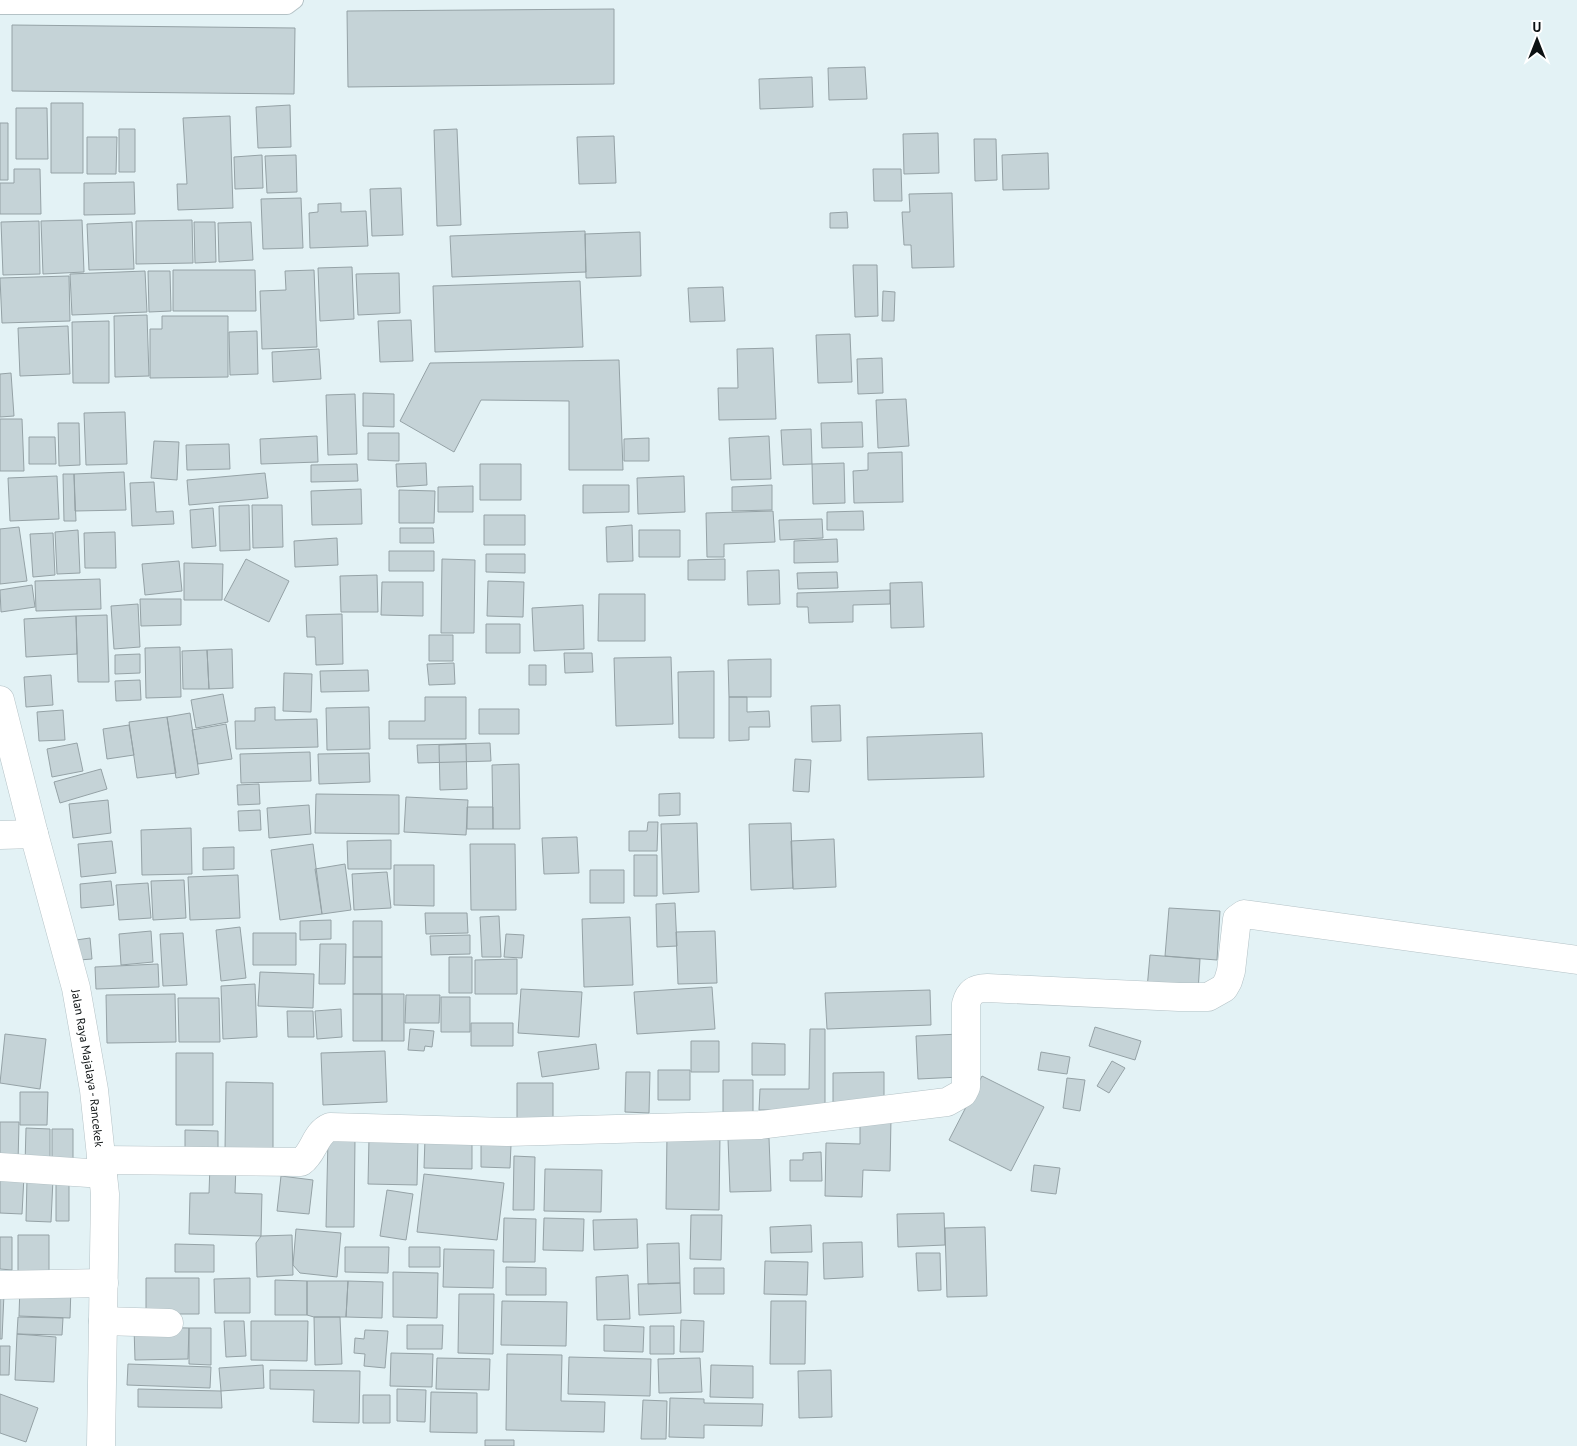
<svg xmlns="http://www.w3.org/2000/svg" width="1577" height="1446" viewBox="0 0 1577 1446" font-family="'PT Sans',sans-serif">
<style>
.building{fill:#c5d3d7;stroke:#95a2a6}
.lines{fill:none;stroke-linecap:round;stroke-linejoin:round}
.service-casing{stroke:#b4c2c6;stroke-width:18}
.minor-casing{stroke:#b4c2c6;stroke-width:29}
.secondary-casing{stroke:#b4c2c6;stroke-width:29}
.service{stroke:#fff;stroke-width:16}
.minor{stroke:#fff;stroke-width:28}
.secondary{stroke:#fff;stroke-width:28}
.labels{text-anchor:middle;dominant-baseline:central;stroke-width:4;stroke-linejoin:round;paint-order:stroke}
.street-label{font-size:12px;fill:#0c1112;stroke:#fff}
</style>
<rect width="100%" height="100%" fill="#e3f2f5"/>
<path class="building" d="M614 9V84L348 87 347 11Z
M12 25 295 28 294 94 12 91Z
M865 67 867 99 829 100 828 68Z
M812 77 813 107 760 109 759 79Z
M51 103H83V173H51Z
M290 105 291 147 258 148 256 107Z
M16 108H47L48 159H16Z
M230 116 233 208 178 210 177 184H187L183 118Z
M0 123H8V180H0Z
M119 129H135V172H119Z
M457 129 461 225 437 226 434 130Z
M938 133 939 173 904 174 903 134Z
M614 136 616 183 579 184 577 137Z
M87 137H117L116 174H87Z
M974 139H996L997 180 975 181Z
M1048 153 1049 189 1003 190 1002 155Z
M262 155 263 188 235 189 234 157Z
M296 155 297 192 267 193 265 156Z
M14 169H40L41 214H0V183H14Z
M873 169H901L902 201H874Z
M134 182 135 214 84 215V183Z
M401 188 403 235 372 236 370 189Z
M952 193 954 267 912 268 911 245H904L902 212H910L909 194Z
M301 198 303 248 263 249 261 199Z
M341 203V212L366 211 368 246 310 248 309 213 318 212V204Z
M847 212 848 228H830V213Z
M82 220 84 272 43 274 41 221Z
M192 220 193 263 136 264V221Z
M39 221 40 274 3 275 1 222Z
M132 222 134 269 89 270 87 224Z
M194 222H215L216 262 195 263Z
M251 222 253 260 219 262 218 223Z
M585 231 586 272 452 277 450 236Z
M640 232 641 276 586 278 585 234Z
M853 265H877L878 316 855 317Z
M352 267 354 319 320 321 318 268Z
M173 270H255L256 311H173Z
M314 270 317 347 262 349 260 291 286 290 285 271Z
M145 271 147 312 72 315 70 274Z
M148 271H170L171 311 149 312Z
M399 273 400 313 358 315 356 274Z
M69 276 70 321 2 323 0 278Z
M580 281 583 347 435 352 433 286Z
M723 287 725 321 690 322 688 288Z
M883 291 895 292 894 321H882Z
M147 315 149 376 115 377 114 316Z
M162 316H228V377L150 378V329H162Z
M411 320 413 361 380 362 378 321Z
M109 321V383H73L72 322Z
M68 326 70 374 20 376 18 328Z
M257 331 258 374 230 375 229 332Z
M850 334 852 382 818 383 816 335Z
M773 348 776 419 719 420 718 388H738L737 349Z
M319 349 321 379 273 382 272 352Z
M882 358 883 393 858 394 857 359Z
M619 360 623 470H569V401L481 400 454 452 400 421 430 363Z
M11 373 14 416 0 417V374Z
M363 393 394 394V427L363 426Z
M355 394 357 454 328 455 326 395Z
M906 399 909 446 878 448 876 400Z
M125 412 127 464 86 465 84 413Z
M0 419H22L24 471H0Z
M862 422 863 447 822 448 821 423Z
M58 423H79L80 465 59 466Z
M811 429 812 464 783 465 781 430Z
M368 433H399V461L368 460Z
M317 436 318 462 261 464 260 439Z
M769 436 771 479 731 480 729 438Z
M29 437H55L56 464H29Z
M649 438V461H624V439Z
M154 441 179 442 177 480 151 478Z
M229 444 230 469 187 470 186 445Z
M902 452 903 502 854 503 853 471 868 470V453Z
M426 463 427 485 397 487 396 464Z
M844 463 845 503 813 504 812 464Z
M357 464 358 481 311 482V465Z
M480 464H521V500H480Z
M124 472 126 510 75 511 74 474Z
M265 473 268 498 189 505 187 480Z
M63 474H74L76 521H64Z
M57 476 59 519 10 521 8 478Z
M684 476 685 512 638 514 637 478Z
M154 482 156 512 173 511 174 524 132 526 130 483Z
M583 485H629V512L583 513Z
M772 485V510L732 511V487Z
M473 486V512H438V487Z
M361 489 362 524 312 525 311 491Z
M399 490 435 491 434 523H399Z
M249 505 250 550 220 551 219 506Z
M252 505H282L283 547 253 548Z
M213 508 216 546 192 548 190 510Z
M773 511 775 542 724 544V557H707L706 513Z
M863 511 864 530H827V512Z
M484 515H525V545H484Z
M822 519 823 538 780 540 779 520Z
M632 525 633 561 607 562 606 527Z
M19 527 27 581 0 584V529Z
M400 528H433L434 543H400Z
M78 530 80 573 57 574 55 532Z
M639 530H680V557H639Z
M115 532 116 568H85L84 533Z
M53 533 55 575 33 577 30 534Z
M337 538 338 565 295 567 294 541Z
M837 539 838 562 794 563V541Z
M389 551H434V571H389Z
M486 554H525V573L486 572Z
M246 559 289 581 269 622 224 600Z
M442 559 475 560 474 633H441Z
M725 559V580H688V560Z
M179 561 182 591 145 595 142 564Z
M184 563 223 564 222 600H184Z
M779 570 780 604 748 605 747 571Z
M837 572 838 588 798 589 797 573Z
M377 575 378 612H341L340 576Z
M100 579 101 609 36 611 35 581Z
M488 581 524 582 523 617 487 616Z
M382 582H423V616L381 615Z
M922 582 924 627 891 628 890 583Z
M32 585 35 607 1 612 0 590Z
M890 590V604L853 605V622L809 623 808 607H797V593Z
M599 594H645V641H598Z
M140 599H181V625L141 626Z
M138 604 140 647 114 649 111 606Z
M583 605 584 649 534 651 532 608Z
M342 614 343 664 316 665 315 637H307L306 615Z
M107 615 109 682H78L76 616Z
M76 616 77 654 26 657 24 619Z
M486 624H520V653H486Z
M429 635H453V661H429Z
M180 647 181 697 146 698 145 648Z
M232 649 233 688 209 689 207 650Z
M207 650 209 689H183L182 651Z
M564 653H592L593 672 565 673Z
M140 654V673L115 674V655Z
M671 657 673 724 616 726 614 658Z
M771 659V697H729L728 660Z
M454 663 455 684 429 685 427 664Z
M529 665H546V685H529Z
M368 670 369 691 321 692 320 671Z
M714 671V738H679L678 672Z
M284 673 312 674 311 712 283 711Z
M51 675 53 705 26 707 24 677Z
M140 680 141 700 116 701 115 681Z
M223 694 228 722 196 728 191 700Z
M425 697H466V739H389V721H425Z
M729 697H747V712L769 711 770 727H749V740L729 741Z
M840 705 841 741 812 742 811 706Z
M275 707V720L317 719 318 747 236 749 235 721H255V708Z
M369 707 370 749 327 750 326 708Z
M479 709H519V734H479Z
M63 710 65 740 39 741 37 712Z
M190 713 199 774 176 778 167 717Z
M167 717 176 773 137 778 129 722Z
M226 724 232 759 198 764 192 730Z
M129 725 134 755 107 759 103 729Z
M982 733 984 777 868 780 867 737Z
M77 743 83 771 52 777 47 749Z
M490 743 491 761 418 763 417 745Z
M466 744 467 789 440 790 439 745Z
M310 752 311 781 241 783 240 754Z
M369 753 370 782 319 784 318 754Z
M795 759 811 760 809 792 793 791Z
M519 764 520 829H493L492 765Z
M101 769 107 789 60 803 54 782Z
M259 784 260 804 238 805 237 785Z
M680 793V815L659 816V794Z
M316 794 399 795V834L315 833Z
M406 797 468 800 466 835 404 832Z
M108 800 111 833 73 838 69 804Z
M309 805 311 834 269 838 267 808Z
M467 807H493V829H467Z
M260 810 261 830 239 831 238 811Z
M648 822H658L657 851H629V831H647Z
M697 823 699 892 663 894 661 824Z
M791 823 793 888 751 890 749 824Z
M191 828 192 874 142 875 141 830Z
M577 837 579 873 544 874 542 838Z
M834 839 836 887 793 889 791 841Z
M391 840V869H348L347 841Z
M112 841 116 873 81 877 78 844Z
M313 844 322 914 280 920 271 850Z
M470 844H515L516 910H471Z
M234 847V869L203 870V848Z
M634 855H657V896H634Z
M345 864 351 910 322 914 315 869Z
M394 865H434V906L394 905Z
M590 870H624V903H590Z
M387 872 391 908 354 910 352 874Z
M238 875 240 918 190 920 188 877Z
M184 880 186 918 153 920 151 881Z
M111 881 114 905 81 908 80 884Z
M148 883 151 918 119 920 116 885Z
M675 903 677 946 657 947 656 904Z
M1169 908 1220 911 1217 960 1165 956Z
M425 913H467L468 933 426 934Z
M499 916 501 957H482L480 917Z
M630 917 633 985 584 987 582 919Z
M331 920V939L300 940V921Z
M353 921H382V957H353Z
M240 927 246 978 221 981 216 930Z
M151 931 153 962 121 965 119 934Z
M715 931 717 983 678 984 676 932Z
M183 933 187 985 163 986 160 934Z
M253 933H296V965H253Z
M506 934 524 935 522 958 504 957Z
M470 935V954L431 955 430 936Z
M90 938 92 959 79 960 76 940Z
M320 944H346L345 984H319Z
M1150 955 1200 959 1198 992 1147 989Z
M353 957H382V994H353Z
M449 957H472V993H449Z
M517 959V994H475V960Z
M158 964 159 987 96 989 95 967Z
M260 972 314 974 313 1008 258 1006Z
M255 984 257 1037 223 1039 221 986Z
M712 987 715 1029 637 1034 634 992Z
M521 989 582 992 579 1037 518 1033Z
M930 990 931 1025 827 1029 825 993Z
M175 994 176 1042 107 1043 106 995Z
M353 994H382V1041H353Z
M382 994H404V1041H382Z
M406 995H440L439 1023H405Z
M441 997H470V1032H441Z
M178 998H219L220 1042H179Z
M341 1009 342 1037 317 1039 315 1011Z
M287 1011H313L314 1037H288Z
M471 1023H513V1046H471Z
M1095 1027 1141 1041 1135 1060 1089 1046Z
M410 1029 434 1031 432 1047 425 1046 424 1051 408 1050Z
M810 1029H825V1110H759L760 1089H809Z
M5 1034 46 1039 40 1089 0 1083Z
M960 1034 961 1077 918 1079 916 1036Z
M691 1041H719V1072H691Z
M752 1043 785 1044V1075H752Z
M596 1044 599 1069 542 1077 538 1052Z
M385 1051 387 1102 323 1105 321 1053Z
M1041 1052 1070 1057 1067 1074 1038 1070Z
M176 1053H213V1125H176Z
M1112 1061 1125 1068 1109 1093 1097 1086Z
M658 1070H690V1100H658Z
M626 1072H650L649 1113 625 1112Z
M884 1072V1101L833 1102V1073Z
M982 1076 1044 1107 1011 1171 949 1140Z
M1067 1078 1085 1080 1080 1111 1063 1108Z
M723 1080H753V1118H723Z
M226 1082 273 1083V1151L225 1150Z
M517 1083H553V1121L517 1122Z
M20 1092H48L47 1125H20Z
M860 1118H891L890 1171 863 1170 862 1197 825 1196 826 1143 860 1144Z
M0 1122H19L18 1163H0Z
M26 1128 50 1129V1166L25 1165Z
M52 1129H73V1166H52Z
M185 1130 218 1131V1150L185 1149Z
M667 1134 720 1135 719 1210 666 1209Z
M328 1138 355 1139 354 1227H326Z
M369 1138 418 1139 417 1185 368 1184Z
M425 1138 472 1139V1169L424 1168Z
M769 1138 771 1191 730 1192 728 1139Z
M481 1144 511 1145 510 1168 481 1167Z
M821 1152 822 1181H790V1160H803V1153Z
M514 1156 535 1157 534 1210H513Z
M210 1164 236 1165 235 1193 262 1194 261 1236 189 1234 190 1193H209Z
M1034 1165 1060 1168 1056 1194 1031 1191Z
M545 1169 602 1170 601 1212 544 1211Z
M424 1174 504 1183 497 1240 417 1232Z
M0 1175 24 1176 22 1214 0 1213Z
M281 1176 313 1180 309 1214 277 1211Z
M27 1178 53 1179 51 1222 26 1221Z
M56 1179H69V1221H56Z
M387 1190 413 1194 406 1240 380 1236Z
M944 1213 945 1245 898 1247 897 1214Z
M691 1215H722L721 1260 690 1259Z
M504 1218 536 1219 535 1262H503Z
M544 1218 584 1219 583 1251 543 1250Z
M637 1219 638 1248 594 1250 593 1220Z
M811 1225 812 1252 771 1253 770 1227Z
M985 1227 987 1296 947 1297 945 1228Z
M296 1229 341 1233 337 1277 300 1273 293 1265Z
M18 1235H49V1272H18Z
M292 1235 293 1275 257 1277 256 1243 261 1236Z
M0 1237H12V1270L0 1269Z
M862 1242 863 1277 824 1279 823 1243Z
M679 1243 680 1283 648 1284 647 1244Z
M175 1244 214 1245V1272H175Z
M345 1247H389L388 1273 345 1272Z
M409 1247H440V1267H409Z
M444 1249 494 1250 493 1288 443 1287Z
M916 1253H940L941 1290 918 1291Z
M765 1261 808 1262 807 1295 764 1294Z
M506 1267 546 1268V1295H506Z
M694 1268H724V1294H694Z
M393 1272 438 1273 437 1318 393 1317Z
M628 1275 630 1319 597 1320 596 1277Z
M146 1278H199V1314H146Z
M250 1278V1313H215L214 1279Z
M275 1280 307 1281V1315H275Z
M307 1281H348L346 1317H314L307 1315Z
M348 1281 383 1282 382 1318 346 1317Z
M680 1283 681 1313 639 1315 638 1284Z
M20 1285 71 1287 70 1318 19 1316Z
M0 1294H4L2 1339H0Z
M459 1294H494L493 1354 458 1353Z
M502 1301 567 1302 566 1346 501 1345Z
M771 1301H806L805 1364H770Z
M18 1317 63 1318 62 1335 17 1334Z
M314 1317H340L342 1364 315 1365Z
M681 1320 704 1321 703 1352H680Z
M224 1321H244L246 1356 226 1357Z
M251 1321H308L307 1361 251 1360Z
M407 1325H443L442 1349H407Z
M604 1325 644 1327 643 1352 604 1351Z
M650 1326H674V1354H650Z
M134 1327 189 1328 188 1359 135 1360Z
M189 1328H211V1365L189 1364Z
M365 1330 388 1331 385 1368 364 1366 365 1354 354 1353 355 1338 364 1339Z
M17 1334 56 1337 54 1382 15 1380Z
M0 1346H10L9 1375H0Z
M391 1353 433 1354 432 1387 390 1386Z
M507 1354 562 1355 561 1401 605 1402 604 1432 506 1430Z
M569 1357 651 1359 650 1396 568 1394Z
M437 1358 490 1359 489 1390 436 1389Z
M700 1358 702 1392 659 1393 658 1359Z
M128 1364 211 1367 210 1388 127 1385Z
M263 1365 264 1388 221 1391 219 1368Z
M711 1365 753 1366V1398L710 1397Z
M270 1370 360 1371 359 1423 313 1422 314 1390 270 1389Z
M831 1370 832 1417 799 1418 798 1371Z
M138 1389 221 1391 222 1408 138 1407Z
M397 1389 426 1390 425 1422 397 1421Z
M431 1392 477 1393V1433L430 1432Z
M0 1394 38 1408 26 1442 0 1433Z
M363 1395H390V1423H363Z
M670 1398 704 1399V1403L763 1404 762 1426 704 1425V1438L669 1437Z
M643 1400 667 1401 666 1439H641Z
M485 1440H514V1446H485Z"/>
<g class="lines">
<g class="service-casing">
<path id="service" d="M0 6H287L295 0"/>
</g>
<g class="minor-casing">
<path id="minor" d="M0 835 34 834
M101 1160 301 1162C314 1153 315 1133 330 1127L507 1132 760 1125 947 1102 963 1093 966 1087V1004C969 992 975 988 987 988L1179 997H1208L1224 988 1228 981 1231 971 1237 919 1244 914 1577 960
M0 1167 103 1174
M0 1285 104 1283
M103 1321 169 1323"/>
</g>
<g class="secondary-casing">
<g id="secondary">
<path id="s1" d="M0 700 34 834 76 988 94 1090 105 1194 101 1446"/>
</g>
</g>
<use href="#service" class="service"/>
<use href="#minor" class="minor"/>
<use href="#secondary" class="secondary"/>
</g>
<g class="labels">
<g class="street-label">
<text stroke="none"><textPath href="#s1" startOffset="379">Jalan Raya Majalaya - Rancekek</textPath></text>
</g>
</g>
<g transform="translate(1537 40)" stroke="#ffffff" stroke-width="4" paint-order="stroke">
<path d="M0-4L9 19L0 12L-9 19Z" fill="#0c1112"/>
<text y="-8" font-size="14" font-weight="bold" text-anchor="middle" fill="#0c1112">U</text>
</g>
</svg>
